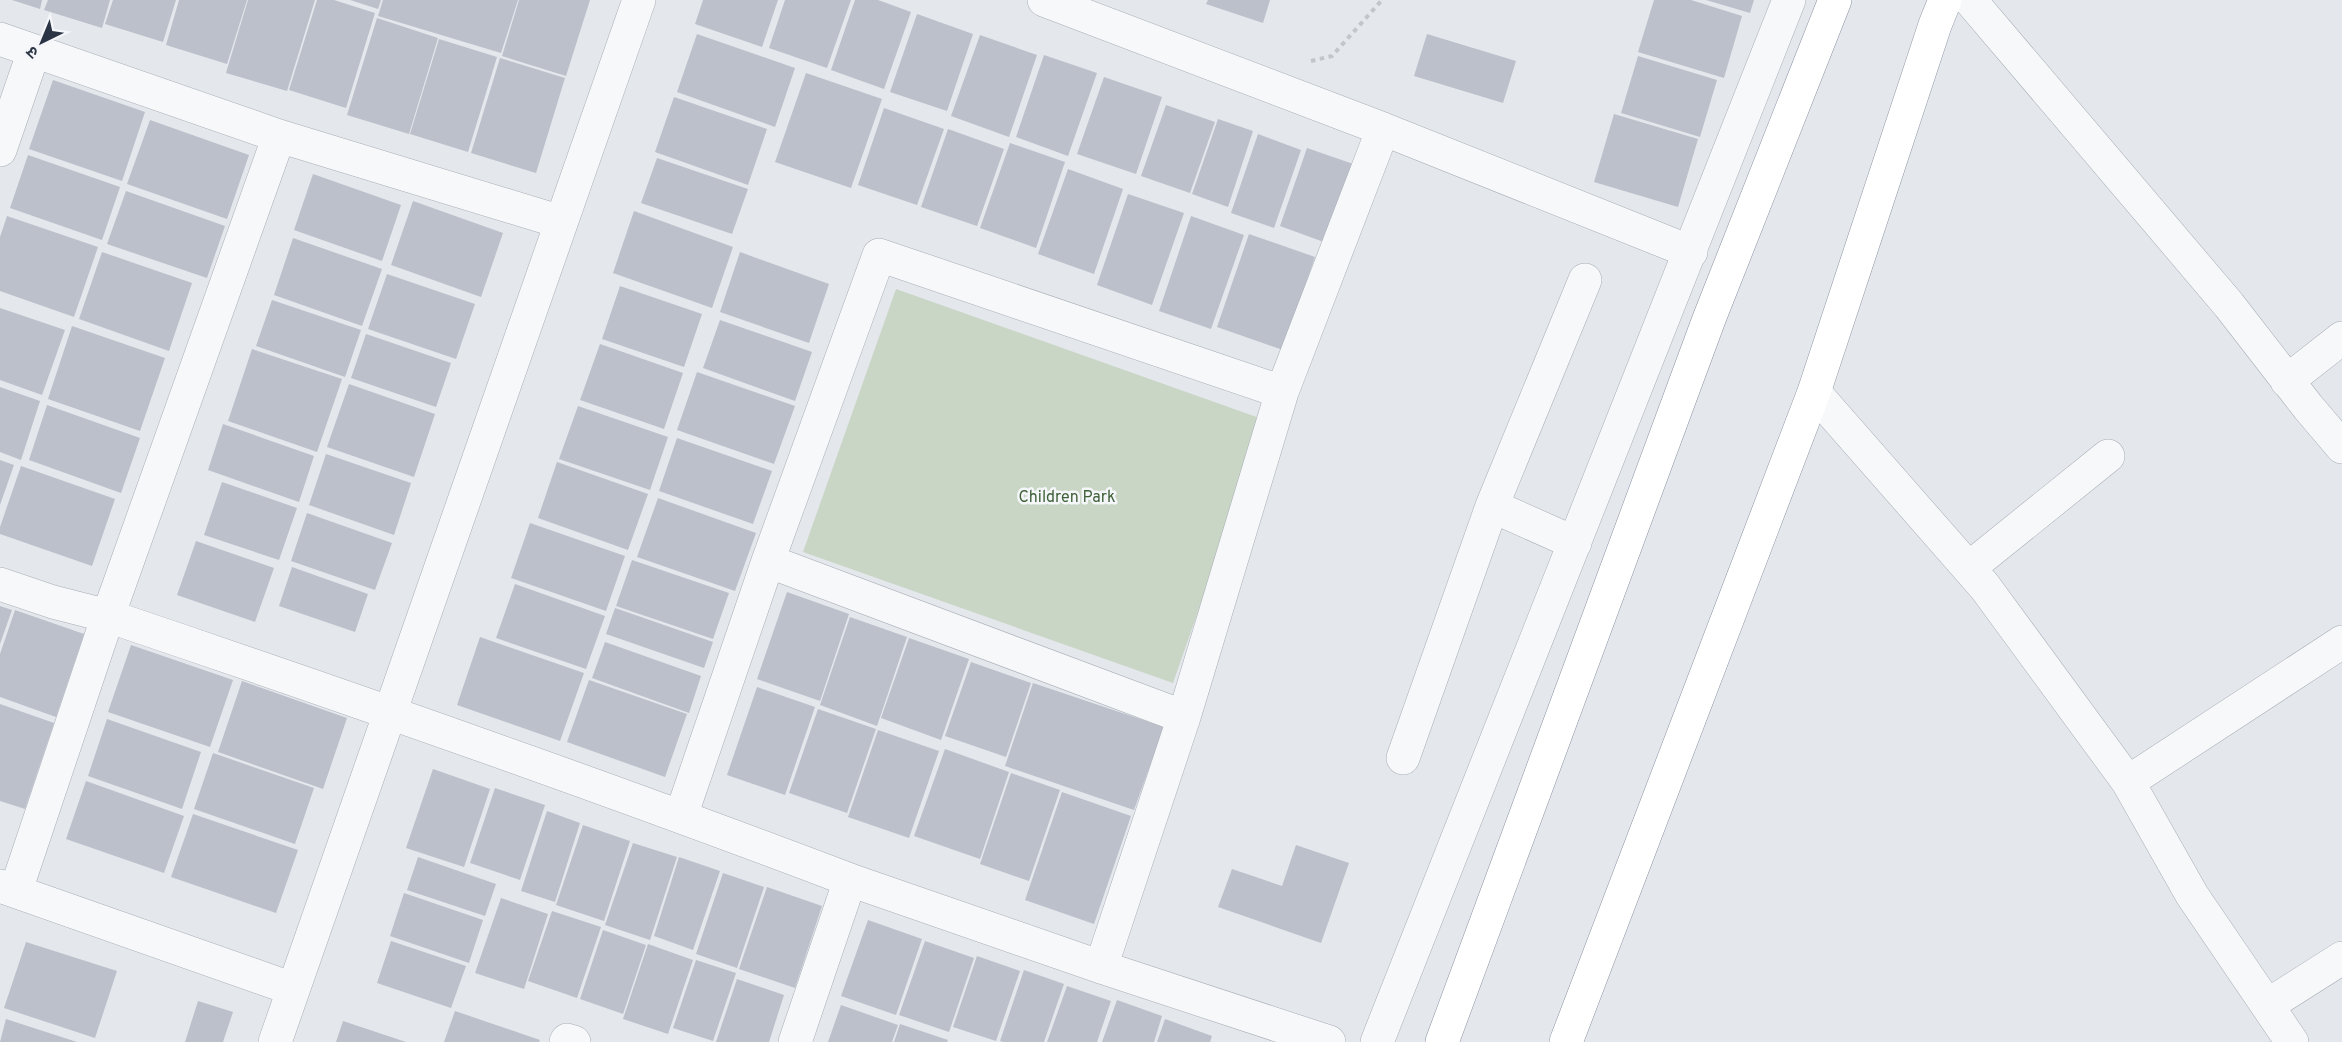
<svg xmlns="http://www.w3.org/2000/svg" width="2342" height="1042" viewBox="0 0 2342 1042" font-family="Overpass,'Noto Sans Devanagari',sans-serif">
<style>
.green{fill:#c9d6c5}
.building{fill:#bbc0ca}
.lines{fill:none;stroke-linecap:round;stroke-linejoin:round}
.minor-casing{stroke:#a9aeb7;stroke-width:34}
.highway-casing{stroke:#8b94a3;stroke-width:34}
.path{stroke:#c2c5cb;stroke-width:4;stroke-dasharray:4.5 4.5;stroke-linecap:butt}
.minor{stroke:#f7f8fa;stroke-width:33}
.highway{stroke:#fff;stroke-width:33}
.labels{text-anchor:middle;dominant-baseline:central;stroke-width:5;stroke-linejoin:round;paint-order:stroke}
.park-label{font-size:16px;fill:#3f6138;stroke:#f4f6f9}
</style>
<rect width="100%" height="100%" fill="#e4e7ec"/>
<path class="green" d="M896 289 1265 420 1173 683 803 552Z"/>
<path class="building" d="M12 0H42L40 9Z
M48 0H110L102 28 44 10Z
M113 0H176L163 42 105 24Z
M179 0H247L227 64 166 45Z
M248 0H315L287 91 226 73Z
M317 0H334L375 13 346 108 289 90Z
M350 0H381L378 9Z
M383 0H518L501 53 378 16Z
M519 0H590L566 76 502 56Z
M703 0H778L762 47 695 24Z
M785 0H851L827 68 769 48Z
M855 0H878L911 12 884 89 831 70Z
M1208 0H1270L1263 23 1206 4Z
M1654 0H1691L1742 16 1724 78 1638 52Z
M1706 0H1754L1750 13Z
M917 14 973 34 947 111 890 92Z
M377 18 438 38 409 134 347 115Z
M697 34 795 68 775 127 677 92Z
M1427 34 1516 61 1503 103 1414 76Z
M980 35 1037 55 1009 137 951 116Z
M439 39 497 57 468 152 410 134Z
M1044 55 1097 73 1068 156 1016 137Z
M1638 56 1717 80 1700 137 1621 113Z
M500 58 565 78 536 173 471 153Z
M806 73 882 99 851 188 775 162Z
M1104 77 1162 97 1136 174 1077 154Z
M53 80 145 112 122 181 29 149Z
M674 97 767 129 748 185 655 152Z
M1166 105 1215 122 1190 193 1141 176Z
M884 108 944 129 917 205 858 185Z
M1614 114 1698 139 1678 207 1594 182Z
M1218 119 1253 131 1228 207 1192 194Z
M150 120 249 155 227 219 127 184Z
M948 129 1004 149 977 226 921 207Z
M1258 134 1301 150 1274 228 1231 213Z
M1010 143 1065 162 1036 248 980 228Z
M1307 148 1359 166 1332 245 1280 226Z
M28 155 120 187 102 240 10 208Z
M657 158 748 189 732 234 641 203Z
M1068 169 1123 189 1094 274 1038 254Z
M313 174 401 205 382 261 294 230Z
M126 191 225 226 207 278 107 244Z
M1128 194 1184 213 1152 305 1097 285Z
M413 201 503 233 481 297 391 265Z
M634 211 733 247 712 308 613 273Z
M7 216 98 247 74 317 0 291V237Z
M1191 216 1244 235 1211 329 1159 311Z
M1249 234 1315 257 1283 350 1217 327Z
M293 238 382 269 362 326 274 295Z
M102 252 192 283 169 351 79 319Z
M740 252 829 284 809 343 720 312Z
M387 274 475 304 456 359 368 329Z
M620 286 702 314 684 367 602 339Z
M272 300 361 330 345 377 256 346Z
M0 308 65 330 42 395 0 380Z
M720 320 812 352 795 401 703 368Z
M72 326 165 358 140 431 48 399Z
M366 334 451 363 436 407 351 378Z
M600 344 683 373 664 429 580 400Z
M252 349 342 379 317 452 228 421Z
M697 372 795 406 774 464 677 430Z
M349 384 435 414 414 477 327 447Z
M0 387 40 401 21 460 0 452Z
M47 405 140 438 121 493 29 460Z
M578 406 668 437 650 490 559 459Z
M223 424 314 456 299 502 208 470Z
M677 438 772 471 753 524 659 491Z
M326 454 411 483 394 535 309 505Z
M0 460 14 465 0 505Z
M557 462 648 494 628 550 538 518Z
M21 466 115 499 92 566 0 534V527Z
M222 482 297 508 279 560 204 535Z
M658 498 756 533 735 591 637 557Z
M307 513 392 543 375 590 291 561Z
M530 523 625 556 606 611 511 578Z
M196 541 274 568 255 622 177 595Z
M632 560 729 593 713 639 616 606Z
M292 567 368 594 355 632 279 606Z
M515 584 605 616 586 669 496 638Z
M787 592 849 614 820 701 757 679Z
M0 606 12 610 0 644Z
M615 608 713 642 704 668 606 634Z
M15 610 84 634 56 717 0 697V654Z
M850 617 907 637 877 726 820 705Z
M480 637 584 673 560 741 457 705Z
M909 638 969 659 941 740 881 718Z
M605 642 701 676 689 713 592 678Z
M131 645 233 680 210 747 108 712Z
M971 662 1031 683 1006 757 945 736Z
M589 680 687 714 665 777 567 742Z
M242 681 347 718 323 789 218 752Z
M1033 683 1164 727 1134 810 1005 766Z
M757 687 815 707 785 795 727 775Z
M0 704 54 723 25 809 0 801Z
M818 709 876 729 847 813 789 793Z
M107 719 201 752 182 809 88 776Z
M878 730 939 751 909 838 848 817Z
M945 749 1009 772 980 859 914 836Z
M213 753 314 788 295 844 194 809Z
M433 769 490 789 464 867 406 848Z
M1011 773 1060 790 1029 881 980 864Z
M86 781 184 816 164 873 66 839Z
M495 788 545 805 520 880 470 863Z
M1062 792 1131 816 1094 924 1025 900Z
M547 811 580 823 555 902 521 891Z
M193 814 298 850 276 913 171 877Z
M583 825 630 841 604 921 556 905Z
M633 843 677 857 650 940 605 925Z
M1296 845 1349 863 1321 943 1218 907 1232 869 1282 886Z
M418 857 496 884 485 916 407 890Z
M679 857 720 871 693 950 654 936Z
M723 873 764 887 737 968 696 954Z
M767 887 822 906 795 988 739 969Z
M404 893 483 920 469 963 390 936Z
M501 898 548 914 524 989 475 973Z
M552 911 601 927 577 998 528 981Z
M868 920 922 939 896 1015 841 996Z
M603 930 646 945 623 1014 580 999Z
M391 941 466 966 451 1008 377 983Z
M925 941 974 958 949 1032 899 1015Z
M26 942 117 971 95 1038 4 1008Z
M648 944 693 960 668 1034 623 1019Z
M977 956 1020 971 996 1041 953 1027Z
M696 960 736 973 713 1041 673 1028Z
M1024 970 1064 984 1044 1042H1003L1000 1041Z
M737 979 784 995 769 1042H716Z
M1067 986 1111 1001 1097 1042H1047Z
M1117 1000 1162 1016 1154 1042H1102Z
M198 1001 233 1012 223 1042H185Z
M841 1005 898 1025 892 1042H828Z
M455 1011 540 1040 539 1042H444Z
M6 1019 77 1042H0Z
M1165 1019 1212 1036 1210 1042H1157Z
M343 1021 406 1042H336Z
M900 1024 948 1040 947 1042H894Z"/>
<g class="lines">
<g class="minor-casing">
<path id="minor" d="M1044 0 1383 129
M1970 0 2229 305 2308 407 2342 447
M0 39 279 136 561 222
M279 136 108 616C357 700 605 787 850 880L795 1042
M0 150 34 51
M2287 381 2342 338
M1814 392 1985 587 2128 782 2192 895 2292 1042
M1492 506 1585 280
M768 561 1184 717
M1969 568 2108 456
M0 584 53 602 108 616 16 890
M1403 758 1492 506 1575 543
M2128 782 2342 642
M681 816 768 561 879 255 1282 392
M850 880 1101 967 1329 1042
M0 886 293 989
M1101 967 1184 717 1282 392 1383 129 1691 252
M2268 1005 2342 958
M275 1042 639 0
M566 1042 567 1040 574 1042
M1377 1042 1789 0"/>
</g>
<g class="highway-casing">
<path id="highway" d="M1442 1042 1709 319 1835 0
M1566 1042 1814 392 1935 25 1945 0"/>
</g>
<path class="path" d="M1311 61 1332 56 1382 0"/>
<use href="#minor" class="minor"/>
<use href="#highway" class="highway"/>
</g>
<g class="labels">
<g class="park-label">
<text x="1067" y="498">Children Park</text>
</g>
</g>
<g transform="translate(42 42) rotate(223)" stroke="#f4f6f9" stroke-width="4.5" paint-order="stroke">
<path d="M0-4.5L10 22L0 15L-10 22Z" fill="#2b3445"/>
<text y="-9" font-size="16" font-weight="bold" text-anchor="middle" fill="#2b3445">उ</text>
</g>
</svg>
